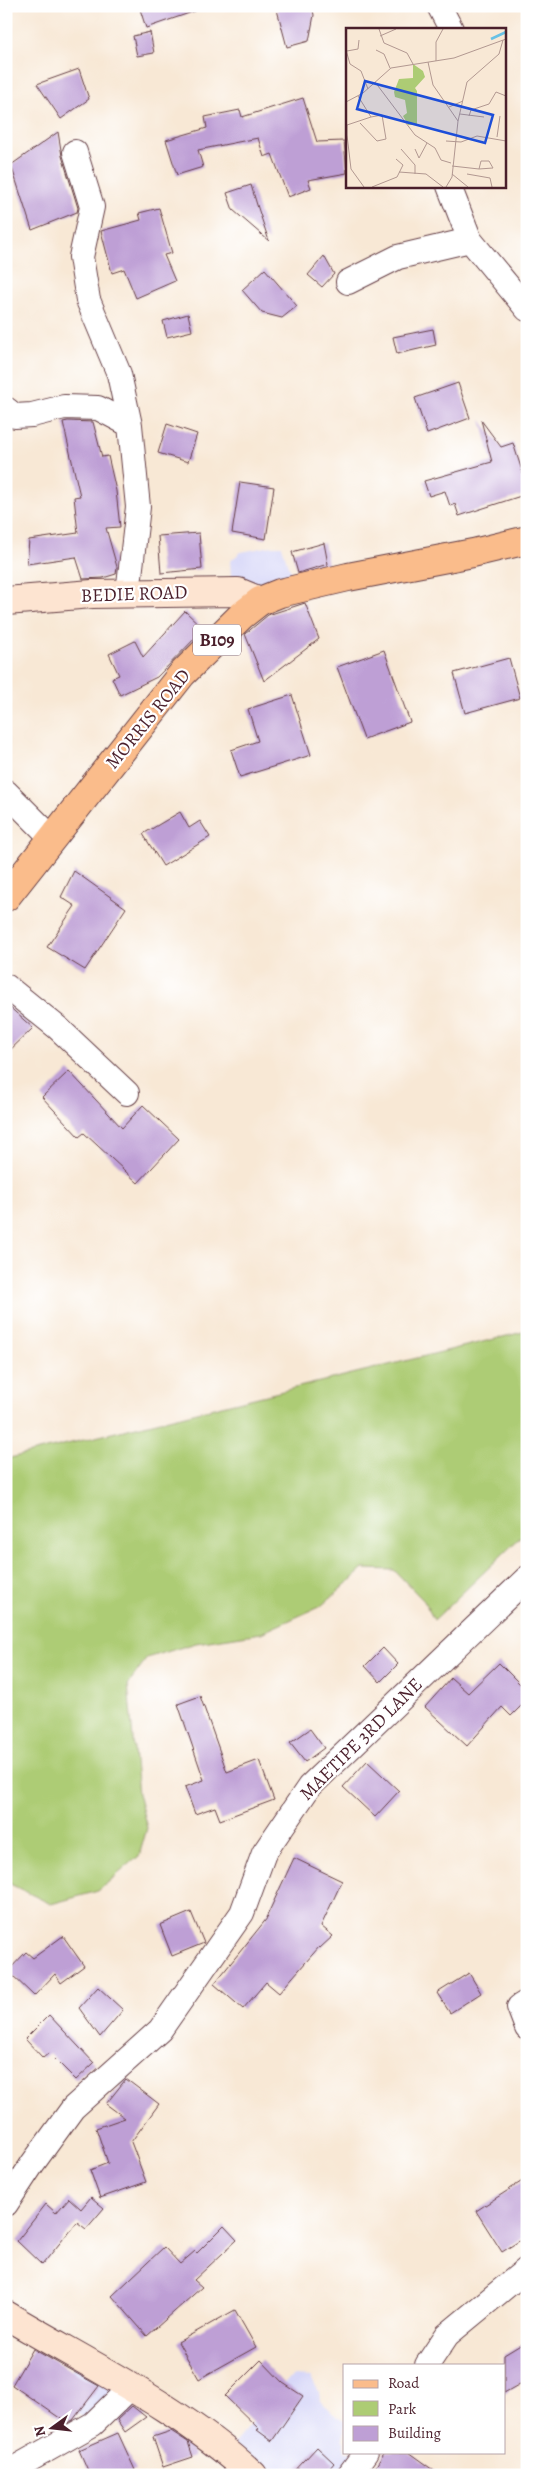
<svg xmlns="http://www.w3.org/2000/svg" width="533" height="2481" viewBox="0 0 533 2481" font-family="Alegreya,serif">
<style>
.built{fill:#d7d7f8}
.green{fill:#adcc74;stroke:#7c7650}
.building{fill:#be9fd5}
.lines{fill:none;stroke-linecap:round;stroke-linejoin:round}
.street-casing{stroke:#643d44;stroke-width:26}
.secondary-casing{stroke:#643d44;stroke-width:30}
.primary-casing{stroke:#643d44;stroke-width:30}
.street{stroke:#fff;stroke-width:24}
.secondary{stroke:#fde4d1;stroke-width:28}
.primary{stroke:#fabc8b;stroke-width:28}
.labels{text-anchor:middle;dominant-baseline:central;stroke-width:4.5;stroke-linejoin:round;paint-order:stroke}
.shield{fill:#fff;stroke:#80626b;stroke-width:1}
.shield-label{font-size:18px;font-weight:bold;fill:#4a1f2b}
.street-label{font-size:19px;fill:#4a1f2b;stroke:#fff}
.inset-river{fill:none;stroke:#68c1e5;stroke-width:2.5}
.inset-road{fill:none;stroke:#b29891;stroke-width:1}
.view{fill:#1d4ed8;fill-opacity:0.15;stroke:#1d4ed8;stroke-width:2.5}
.inset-edge{fill:none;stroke:#4a1f2b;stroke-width:2.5}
</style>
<rect width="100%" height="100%" fill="#fff"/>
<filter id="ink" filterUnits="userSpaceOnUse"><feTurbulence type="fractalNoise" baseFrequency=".02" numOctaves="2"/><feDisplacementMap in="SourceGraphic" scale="10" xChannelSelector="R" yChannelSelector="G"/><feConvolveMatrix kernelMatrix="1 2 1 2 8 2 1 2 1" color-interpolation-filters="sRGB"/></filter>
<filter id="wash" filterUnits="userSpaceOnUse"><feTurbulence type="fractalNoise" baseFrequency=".0096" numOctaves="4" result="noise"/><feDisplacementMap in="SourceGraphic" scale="20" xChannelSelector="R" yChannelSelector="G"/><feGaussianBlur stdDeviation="1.12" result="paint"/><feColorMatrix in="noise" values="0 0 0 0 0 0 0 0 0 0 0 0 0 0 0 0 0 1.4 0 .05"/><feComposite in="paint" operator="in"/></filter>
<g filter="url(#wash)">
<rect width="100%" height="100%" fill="#f8e8d5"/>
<path class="built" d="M272 546H282L288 566 301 588 232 592 230 561 241 552Z
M80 2359 130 2388 93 2424 76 2413 68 2375Z
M294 2376 311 2377 319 2392 320 2401 344 2421V2452H366L349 2475H253L228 2451 286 2381Z"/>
<path class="green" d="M527 1331V1531L434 1620 424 1601 394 1570 363 1569 321 1606 261 1633 196 1643 147 1658 128 1684 138 1794 147 1828 139 1856 98 1891 51 1904 6 1882V1459Z"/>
<g id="blocks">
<path class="building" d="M139 6H200L201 9 146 28Z
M276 6H312L314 15 309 41 287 47Z
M150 32 154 53 137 56 133 36Z
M79 69 89 99 61 119 37 84Z
M303 98 317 142 344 141 347 173 308 180 311 188 288 197 272 154 264 157 258 138 198 150 203 167 177 175 166 140 207 128 205 117 240 110 242 117Z
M58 132 62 156 78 208 77 212 32 230 11 165Z
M251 185 257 205 269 241 233 210 227 193Z
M159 208 172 253 164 255 175 281 136 298 124 269 112 273 101 231 141 220 139 213Z
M324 256 334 274 322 287 308 275Z
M265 269 297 306 282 318 262 313 242 290Z
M188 314 192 331 167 337 163 321Z
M433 329 436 345 397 354 393 337Z
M458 383 470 418 427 434 415 398Z
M481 420 501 447 513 443 527 486V494L459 516 455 504 450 506 445 491 429 496 424 481 492 462Z
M68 421 93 422 102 457 108 456 116 491 120 527 106 528 117 567 116 574 103 578 83 579 76 557 27 564 29 540 78 533 74 497 80 496 63 422Z
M167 424 197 434 188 462 158 453Z
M240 482 274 487 266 539 232 533Z
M199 533 202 569 161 573 158 536Z
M324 543 328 564 298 573 292 552Z
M305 603 319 639 264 681 245 634 268 615Z
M185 611 204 629 157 677 120 695 112 678 119 675 109 654 135 641 143 657Z
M384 650 410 722 364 739 337 667Z
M509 658 520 698 465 713 454 673Z
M292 695 311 755 240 777 231 750 258 741 248 709Z
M180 812 189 828 200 821 210 837 163 866 143 834Z
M74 871 126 908 85 970 47 947 75 906 61 897Z
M6 1004 33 1028 6 1054Z
M69 1071 122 1128 143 1105 179 1139 138 1183 84 1133 79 1137 42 1097Z
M383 1648 398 1664 380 1682 365 1666Z
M499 1663 527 1691V1700L511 1716 502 1707 467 1746 425 1707 451 1678 468 1693Z
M200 1696 227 1772 259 1760 274 1800 220 1820 215 1807 195 1814 185 1787 204 1780 178 1704Z
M310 1729 324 1748 305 1762 290 1743Z
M367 1761 399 1791 375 1817 343 1787Z
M294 1858 342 1881 321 1926 333 1936 320 1948 319 1947 279 1993 266 1982 243 2009 214 1984 268 1917 266 1918Z
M191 1912 204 1943 172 1956 160 1925Z
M63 1936 84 1966 61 1983 55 1974 34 1996 8 1971 26 1952 33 1958Z
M469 1973 481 1993 450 2013 437 1993Z
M98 1987 123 2010 100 2037 79 2008Z
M49 2015 94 2063 76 2080 49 2053 43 2058 25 2039Z
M126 2079 159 2104 131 2142 146 2182 100 2198 90 2170 108 2163 96 2128 125 2118 106 2104Z
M527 2178V2236L502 2252 476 2211Z
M91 2197 104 2208 86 2229 77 2222 42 2265 17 2241 46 2204 56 2213 69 2198 81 2209Z
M224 2226 237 2240 194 2280 202 2287 147 2336 112 2296 164 2247 180 2264 195 2251 197 2253Z
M235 2310 256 2347 199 2379 178 2342Z
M527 2341V2380L504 2393V2355Z
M33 2349 99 2386 73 2420 67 2423 12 2385Z
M261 2360 283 2383 303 2396 272 2441 257 2430 259 2429 225 2396Z
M132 2406 146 2417 125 2432 117 2420Z
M171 2431 188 2442 193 2457 163 2467 153 2437Z
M118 2433 135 2470 125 2475H90L79 2450Z
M317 2447 334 2463 324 2475H291Z
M385 2452H408L440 2475H370Z"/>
</g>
</g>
<g filter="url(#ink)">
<use href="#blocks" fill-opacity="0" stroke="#643d44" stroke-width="1"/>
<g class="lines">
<g class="street-casing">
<path id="street" d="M439 6 451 29
M75 152 92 207 81 257 88 300 119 374 130 425 138 507 128 593
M449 186 470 240 527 309
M348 282 398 257 470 240
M6 409 15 416 32 415 64 407 98 408 130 425
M6 792 52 838
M6 986 58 1028 127 1093
M527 2002 519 2007 527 2028
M6 2204 33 2163 73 2108 160 2030 242 1913 264 1853 309 1787 527 1578
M427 2365 447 2335 527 2269
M6 2473 93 2424 130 2388
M349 2475 366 2452"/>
</g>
<g class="secondary-casing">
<path id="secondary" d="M6 601 92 594 238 592 260 601
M6 2315C88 2364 184 2410 253 2475"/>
</g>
<g class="primary-casing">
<path id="primary" d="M6 897 182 674 241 616 260 601 280 593 348 577 473 553 527 540"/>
</g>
<use href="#street" class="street"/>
<use href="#secondary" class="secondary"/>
<use href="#primary" class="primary"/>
</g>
</g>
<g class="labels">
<rect class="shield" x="193" y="624.5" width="48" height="31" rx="4"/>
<g class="shield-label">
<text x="217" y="640">B109</text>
</g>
<g class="street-label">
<text transform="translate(134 594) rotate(-2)">BEDIE ROAD</text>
<text transform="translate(148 719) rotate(-51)">MORRIS ROAD</text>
<text transform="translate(361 1739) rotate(-45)">MAETIPE 3RD LANE</text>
</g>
</g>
<g transform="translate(346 28)">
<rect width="160" height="160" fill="#f8e8d5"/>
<path d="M67 36 77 43 79 49 69 60 71 63V97H62L57 88 61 85 59 72 49 69 48 64 53 51 67 50Z" fill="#adcc74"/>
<path class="inset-river" d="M145 11 160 4"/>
<path class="inset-road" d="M33 1 38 15 61 25 67 36M34 8 50 1M0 22 4 36 15 43 22 61M30 22 38 26 44 40M1 23 12 21 13 12M90 33V14L97 1M82 34 87 57 112 93 106 149 100 159M29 54 69 107 89 120 95 132 105 135M12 68 25 89 1 97V107L5 141 18 159M0 74 17 65 45 40 108 30 160 11M103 79 117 73M114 86 138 89M123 88 125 82 143 76 150 64 160 68M112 93 121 54 153 26 157 12M14 95 31 113 40 111 36 87 25 89M151 109 154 88M100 113 115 114 131 108 160 113M55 121 69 137V146M69 121 73 130 81 115M106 138 133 141 147 140 143 133H135L133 141M53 144 80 146 97 159M106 146 122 159M121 146 144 150 146 159M26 159 51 149 57 137 50 131"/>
<path class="view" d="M19 53 147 87 139 115 11 81Z"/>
<rect width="160" height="160" class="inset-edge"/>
</g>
<rect width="533" height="2481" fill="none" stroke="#fff" stroke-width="25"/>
<rect x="343" y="2364" width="162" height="90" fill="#ffffff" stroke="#b7a5aa"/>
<rect x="353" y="2380" width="25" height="8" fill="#fabc8b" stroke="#b7a5aa"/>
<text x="388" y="2388" font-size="15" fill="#4a1f2b">Road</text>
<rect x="353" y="2401" width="25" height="15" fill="#adcc74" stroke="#b7a5aa"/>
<text x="388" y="2414" font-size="15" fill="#4a1f2b">Park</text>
<rect x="353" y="2426" width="25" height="15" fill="#be9fd5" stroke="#b7a5aa"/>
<text x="388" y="2438" font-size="15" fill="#4a1f2b">Building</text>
<g transform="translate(52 2428) rotate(255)" stroke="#ffffff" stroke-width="4" paint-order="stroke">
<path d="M0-4L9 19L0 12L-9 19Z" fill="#4a1f2b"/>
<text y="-8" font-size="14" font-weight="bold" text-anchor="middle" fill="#4a1f2b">N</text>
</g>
</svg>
